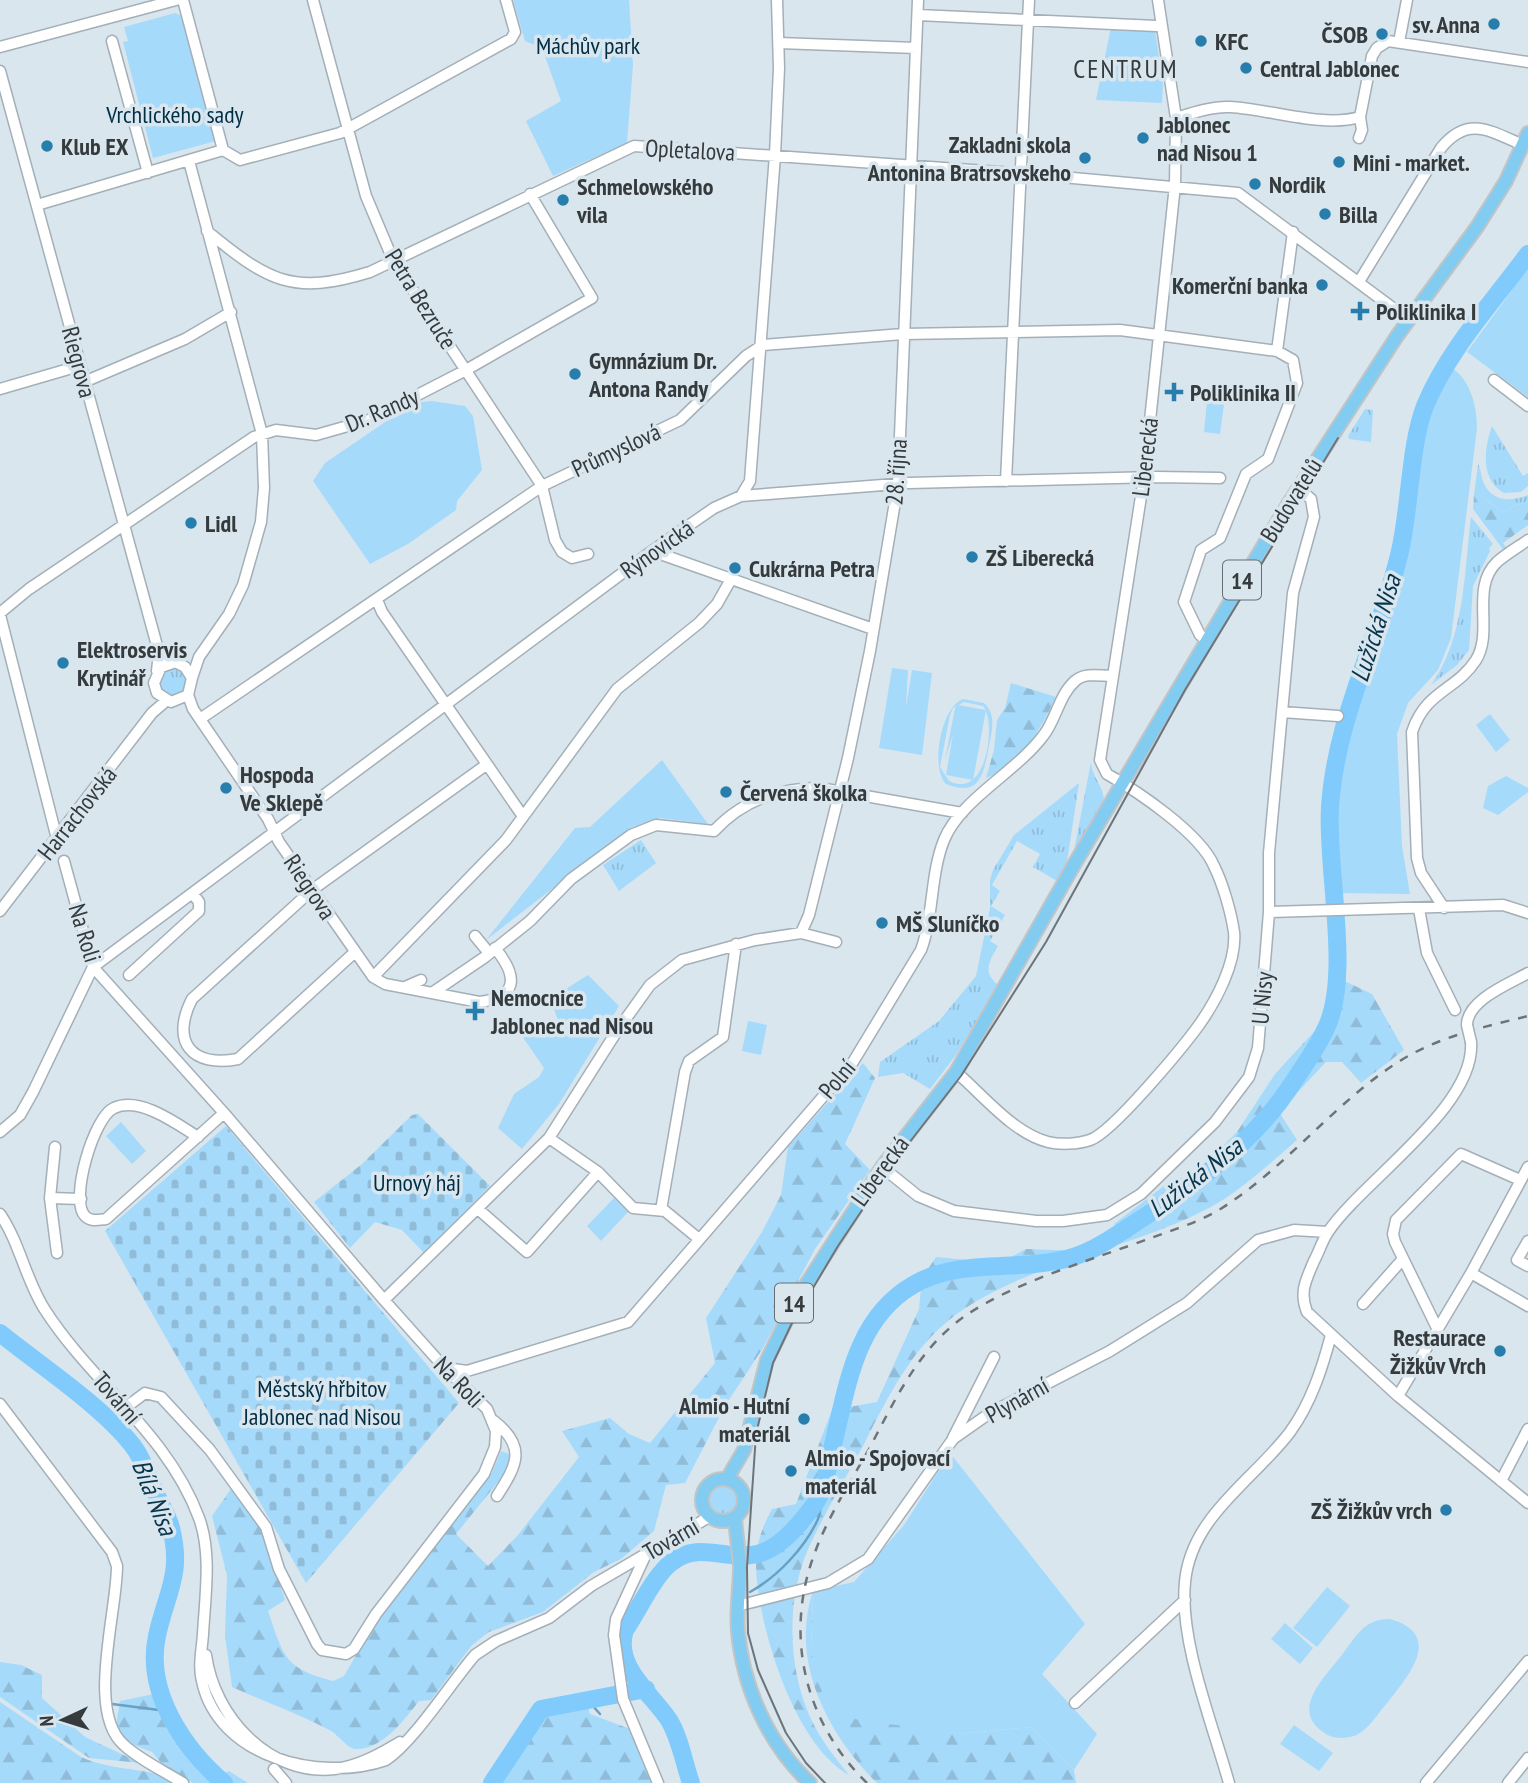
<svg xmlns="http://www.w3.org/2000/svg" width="1528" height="1783" viewBox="0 0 1528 1783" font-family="'PT Sans Narrow',sans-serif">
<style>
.grass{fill:url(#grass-tufts)}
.forest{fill:url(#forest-firs)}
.cemetery{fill:url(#cemetery-stones)}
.park{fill:#a6dafb;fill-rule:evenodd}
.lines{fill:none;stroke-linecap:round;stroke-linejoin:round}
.stream{stroke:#6aa0c2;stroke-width:2.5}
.river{stroke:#80cbfb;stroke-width:18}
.minor-casing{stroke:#a4afb7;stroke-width:13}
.major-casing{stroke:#c2c4c5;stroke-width:16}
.minor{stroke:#fff;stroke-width:10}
.major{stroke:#82ccf2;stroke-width:12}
.tram{stroke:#6d7479;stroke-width:2}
.rail{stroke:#6d7479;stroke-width:2.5;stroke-dasharray:9 9;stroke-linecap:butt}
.minor-bridge-casing{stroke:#a4afb7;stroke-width:13;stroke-linecap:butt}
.minor-bridge{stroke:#fff;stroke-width:10}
.poi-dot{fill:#277ead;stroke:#d9e6ee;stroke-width:2.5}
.labels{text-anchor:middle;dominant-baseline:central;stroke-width:7;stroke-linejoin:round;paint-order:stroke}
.shield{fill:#d9e6ee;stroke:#666e72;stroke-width:2}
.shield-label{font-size:23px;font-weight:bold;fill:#353a3d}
.poi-label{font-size:24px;font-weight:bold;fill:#353a3d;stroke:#d9e6ee;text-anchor:start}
.park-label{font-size:24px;fill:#002d44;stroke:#d9e6ee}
.street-label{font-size:24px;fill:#353a3d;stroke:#d9e6ee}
.neighbourhood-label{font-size:26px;letter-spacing:2px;fill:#353a3d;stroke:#d9e6ee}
.water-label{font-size:26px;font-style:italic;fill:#08354c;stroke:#d9e6ee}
</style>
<defs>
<pattern id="grass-tufts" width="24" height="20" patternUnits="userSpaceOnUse" patternTransform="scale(1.75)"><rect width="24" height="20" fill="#a6dafb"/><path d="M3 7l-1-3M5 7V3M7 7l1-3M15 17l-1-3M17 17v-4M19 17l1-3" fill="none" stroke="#90bcd8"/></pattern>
<pattern id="forest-firs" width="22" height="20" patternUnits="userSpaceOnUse" patternTransform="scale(1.75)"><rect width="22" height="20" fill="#a6dafb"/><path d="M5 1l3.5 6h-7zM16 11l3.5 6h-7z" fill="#90bcd8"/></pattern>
<pattern id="cemetery-stones" width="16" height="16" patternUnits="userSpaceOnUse" patternTransform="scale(1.75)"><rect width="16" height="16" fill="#a6dafb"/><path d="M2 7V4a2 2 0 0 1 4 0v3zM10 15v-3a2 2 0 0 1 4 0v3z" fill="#90bcd8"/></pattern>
</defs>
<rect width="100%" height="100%" fill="#d9e6ee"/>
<path class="grass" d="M1365 409 1373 410 1371 442 1349 439 1348 436Z
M1492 426 1523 476 1528 473V486L1521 492 1504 493C1480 480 1484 448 1492 426Z
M1478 464C1481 469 1481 477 1484 484 1493 502 1512 502 1528 495V502L1513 506 1504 513 1482 496 1474 495Z
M1471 517 1493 544 1489 548 1490 551 1473 586 1469 650 1457 665 1431 685C1465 638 1464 573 1471 517Z
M159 682a14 14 0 1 1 28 0a14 14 0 1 1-28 0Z
M1091 762C1092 778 1104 786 1104 801L1073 856Z
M1079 783 1067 862 1057 881 1033 867 1040 854 1017 841 992 885 1000 891 991 906 1005 915 990 941 998 946C989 962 982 972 998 985L956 1055 930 1089 903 1073 878 1077 880 1062 939 1021 976 976 990 908V880L993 870 1014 835Z
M641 840 656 863 619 891 603 865Z
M707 1500a15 15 0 1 1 30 0a15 15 0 1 1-30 0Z"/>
<path class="forest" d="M1479 494 1504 513 1513 506 1528 502V525L1503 543 1508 550 1505 552 1473 509 1474 495Z
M1011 683 1056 697C1041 728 1021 766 986 778L994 750 997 720 1005 708Z
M1332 975 1372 994 1404 1050 1361 1083 1342 1062H1326L1279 1112 1297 1140C1269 1164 1241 1191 1209 1208 1131 1249 1038 1260 964 1309 915 1341 890 1393 864 1444 846 1478 825 1512 809 1547 785 1600 787 1675 815 1727 824 1744 837 1760 849 1775 794 1745 757 1624 756 1565 756 1544 762 1527 772 1509L796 1504 832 1410 877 1402 919 1309 922 1277 936 1257 1000 1263 1026 1249 1081 1251 1118 1229 1114 1224 1173 1179 1190 1178 1237 1132 1275 1074 1323 1022Z
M863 1063 875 1078 845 1144 870 1170 815 1249 763 1348 725 1406 685 1483 666 1485 654 1531 621 1559 594 1572 543 1612 489 1632 472 1645 431 1700 419 1701C405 1719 383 1749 357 1749 348 1750 339 1735 331 1731 299 1714 265 1702 232 1687L225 1635 227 1575 212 1516 231 1489 262 1530 285 1600 268 1611C284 1657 284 1668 333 1681L344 1676 375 1622 492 1473 501 1451 512 1455 511 1466 456 1534 488 1566 518 1535 579 1457 562 1431 610 1418 629 1434 650 1443 715 1363 706 1318 762 1232 781 1195 788 1147Z
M813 1591 811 1651 957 1734 1031 1727 1074 1770 1076 1783H877C828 1735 789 1661 813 1591Z
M0 1662 21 1665 42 1675V1698L85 1737 141 1763 89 1758 0 1697Z
M154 1694 166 1720 207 1776 214 1777 229 1771 248 1783H193L168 1771 152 1752 114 1737 120 1701Z
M0 1702 81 1757C114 1772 152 1767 185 1783H0Z
M586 1702 590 1714 630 1729 655 1783H500L544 1712Z"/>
<path class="cemetery" d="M418 1114 490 1186 425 1254 402 1230 375 1222 350 1248 314 1202 362 1164 412 1115Z
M226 1126 459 1403 306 1583 105 1231Z"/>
<path class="park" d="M513 0H629L633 65 627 143 553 176 526 121 561 101 542 48 525 41Z
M175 13 182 16 216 141 153 158 123 42 128 41 124 27Z
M1111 27 1155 30 1163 84 1162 103 1096 100Z
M1528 268V397L1467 352Z
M1449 366C1470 378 1477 405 1477 428L1451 638 1438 670 1408 703 1397 734 1402 846 1410 894 1339 893 1336 795 1352 710 1374 658 1405 549 1425 424 1436 390Z
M432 401 465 406 473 416 482 470 457 501 456 510 408 544 370 564 313 481 325 463 413 403Z
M1207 402 1224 404 1220 434 1204 432Z
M892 668 908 670 906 707 912 670 932 673 922 755 879 748Z
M963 699 984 703C998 716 991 734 988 751 983 777 978 797 946 784 930 768 941 707 963 699ZM964 702 983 706C996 718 989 801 949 781L940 767 950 715 953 708Z
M958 705 986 710 973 780 946 775 953 734 945 760 955 708Z
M1490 714 1510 740 1496 752 1476 725Z
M662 760 708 824 660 818 632 827 486 940 575 828 590 827Z
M1506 776 1528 788V792L1498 815 1483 808 1488 786Z
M588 975 619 1006 559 1104 522 1149 498 1128 514 1094 539 1077 544 1068 509 1017 547 1028 558 1020 550 999Z
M748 1021 767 1025 761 1055 742 1051Z
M121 1122 146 1151 132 1164 106 1136Z
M614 1198 629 1211 601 1241 587 1226Z
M950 1453 1085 1624 1042 1674 1097 1734 1074 1770 1031 1727 957 1734 828 1715 811 1651 813 1591 854 1582 904 1525Z
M1327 1587 1350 1606 1317 1647 1293 1628Z
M1390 1619C1445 1635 1408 1676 1388 1702 1378 1713 1368 1731 1354 1736 1343 1739 1332 1739 1323 1732 1290 1709 1325 1677 1341 1656 1350 1645 1357 1631 1369 1624 1376 1620 1383 1619 1390 1619Z
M1285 1623 1313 1648 1300 1664 1271 1639Z
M1294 1725 1333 1753 1319 1771 1280 1744Z"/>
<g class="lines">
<path class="stream" d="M750 1592C777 1577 805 1548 818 1519 822 1507 823 1492 825 1480
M594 1698 592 1705 600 1714
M112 1704 167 1711"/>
<path class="river" d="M0 1333C41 1366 102 1406 133 1446 144 1460 149 1479 156 1494 161 1505 168 1516 171 1528 183 1575 166 1593 157 1636 145 1691 183 1748 224 1783
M492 1783 541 1709 646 1689
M691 1783C684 1763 680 1738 669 1720 651 1693 613 1666 625 1630 638 1611 655 1574 672 1562 698 1542 722 1559 751 1555 777 1553 800 1524 814 1505 825 1490 827 1470 831 1453 847 1391 853 1320 913 1285 954 1260 1011 1270 1056 1261 1088 1256 1112 1238 1138 1221 1197 1183 1256 1141 1294 1081 1305 1064 1319 1045 1327 1026 1351 973 1326 867 1330 807 1336 715 1380 639 1400 551 1410 508 1410 444 1425 406 1448 350 1493 302 1528 254"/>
<g class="minor-casing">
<path id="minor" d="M183 0 223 150
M313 0 366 196 393 260 542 486 555 540 562 552 572 558 588 554
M918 15 1156 26
M112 41 148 173
M1399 42 1407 0
M779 43 916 48
M0 47 176 0
M0 71 159 653 157 671
M1176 118C1192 113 1213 106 1230 107 1269 109 1323 128 1360 117L1372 56 1377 48 1388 41 1528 62
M1359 138 1362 130 1360 117
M223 150 240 160 340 133 511 39 515 32 506 0
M189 161 262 434 264 488 261 522 243 585 229 614 199 657 192 678
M37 205 223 150
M207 231C268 281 292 296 370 272L634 146 1029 174 1238 193 1409 320
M1360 280 1441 148C1468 115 1490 131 1523 145
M1277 351 1293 232
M1494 380 1528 406
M84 382 185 339 231 312
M0 389 79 366
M1006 481 1029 0
M741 496 750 481 775 155 779 68 777 0
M652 551 873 629
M377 600 382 612 522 815
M0 613 29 589 254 437 276 430 316 435 369 420 466 370 592 298 530 194
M0 615 57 839
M159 653 185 667 192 678 188 695 171 702 157 693 154 683 161 667 173 663
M188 695 193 709 268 819 279 842 373 977 385 984 479 1002C520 997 517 975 495 948
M1282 712 1338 716
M200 719 542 486 680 420 746 356 763 345 903 334 1120 330 1277 351 1293 360 1297 383 1268 459 1246 474 1220 538 1201 550 1184 602 1200 635 1207 640
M64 861 93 967 224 1113 384 1300 443 1366 487 1409 496 1431 495 1447 484 1474 376 1614 354 1649 346 1654 322 1650 317 1644 279 1569 266 1527 210 1450 161 1397 145 1393 125 1408
M1444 908 1421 873 1417 858 1412 732C1426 690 1456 691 1476 660 1494 631 1470 588 1497 562 1506 554 1518 547 1528 540
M1419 909 1427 953 1455 1010
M0 911 152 713 166 701
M1269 912 1503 905 1528 913
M801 933 809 915 848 758 870 651 898 484 918 0
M475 936 489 953
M355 952 238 1059C192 1068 170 1042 192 999L312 890 486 765
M129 975 199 911V902L193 894
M373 977 506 840 617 689 699 623 717 604 730 581
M405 987 421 980
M432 993 485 957 530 921 571 879 631 835 656 825 714 831C743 800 778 788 820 788L962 813
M1467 1025C1467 1000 1509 984 1528 973
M1471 1042C1476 1107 1363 1180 1328 1232 1322 1241 1319 1252 1314 1261 1306 1280 1299 1292 1307 1312L1398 1396 1528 1503
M956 1072C983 1095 1013 1133 1048 1142 1060 1145 1078 1144 1090 1140 1112 1133 1183 1047 1199 1025 1216 1001 1237 962 1234 932 1231 912 1223 884 1214 866 1200 833 1137 791 1107 774L1100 760 1144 477 1175 185 1176 118 1158 0
M0 1132 20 1115 33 1092 93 967 652 551 714 508 741 496 909 483 1156 477 1220 478
M198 1137C177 1124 140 1096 114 1108 94 1116 69 1200 85 1216 91 1222 98 1220 106 1219L224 1113
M549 1138 598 1172 633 1208 665 1211 699 1239
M55 1147 50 1198 57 1253
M882 1167 918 1196 954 1211 1036 1221H1063L1107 1215 1141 1194 1215 1122 1249 1077 1258 1048 1269 912V853L1293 593 1314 517 1311 499 1298 488
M50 1198 81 1199
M478 1209 527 1252 598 1172
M661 1210 685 1072 689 1061 723 1037 736 944
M0 1214C20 1243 26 1281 45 1310 92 1383 168 1434 199 1518 212 1553 205 1597 203 1634 202 1649 198 1666 202 1681 218 1757 319 1783 386 1760 415 1740 450 1684 475 1655L496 1641 549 1618 591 1586 709 1517
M1528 1241 1517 1260 1528 1266
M1471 1273 1528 1306
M384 1300 549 1138 617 1031 650 985 682 960 755 940 801 933 836 942
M1363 1304 1402 1260
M1437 1328 1395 1242 1393 1234 1396 1220 1461 1154 1520 1180
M446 1368 467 1371 628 1322 853 1062 921 950C934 915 930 875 944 840 960 800 1016 772 1043 736 1056 720 1059 695 1075 681 1085 672 1100 676 1111 676
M1398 1396 1471 1273 1528 1167
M0 1404 112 1552 117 1566C117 1613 86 1712 124 1745 140 1760 164 1771 183 1783
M494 1421C527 1447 517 1465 497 1496
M953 1438 994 1357
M1501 1481 1528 1429
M647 1552 616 1619 614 1635 623 1699 658 1783
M737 1606 828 1583 868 1559 953 1439 990 1413 1110 1351 1187 1303 1258 1240 1294 1230 1328 1232
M206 1655C214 1716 269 1777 335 1769 359 1766 380 1754 400 1742
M1075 1703 1185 1600
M274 1769 286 1783
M1229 1783C1213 1725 1179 1641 1185 1582 1191 1516 1254 1480 1290 1432 1311 1403 1322 1369 1331 1335
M1426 1783 1528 1661
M1508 1783 1528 1758"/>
</g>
<g class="major-casing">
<path id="major" d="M702 1500a21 21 0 1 1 42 0a21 21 0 1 1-42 0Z
M727 1479 744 1450 767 1360 798 1297 882 1167 956 1072 1075 863 1287 506 1397 336 1477 227 1506 181 1528 133
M735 1518C736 1534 739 1550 740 1566 740 1588 736 1609 738 1631 743 1687 768 1744 810 1783"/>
</g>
<use href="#minor" class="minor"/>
<use href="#major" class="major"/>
<path class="tram" d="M825 1783 806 1763 786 1733 758 1670 748 1633 747 1567 756 1434 773 1363 791 1325 838 1246 895 1161 961 1076 1046 942 1185 690 1338 438"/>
<path class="rail" d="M867 1783C805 1723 784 1636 814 1555 827 1518 850 1483 869 1449 895 1400 918 1349 965 1316 1014 1282 1094 1259 1151 1238 1175 1229 1200 1222 1222 1208 1289 1166 1342 1093 1410 1055 1446 1035 1488 1026 1528 1016"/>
<g class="minor-bridge-casing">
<path id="minor-bridge" d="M1467 1025 1471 1042"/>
</g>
<use href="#minor-bridge" class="minor-bridge"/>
</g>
<g class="poi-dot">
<circle cx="1494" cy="24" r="7"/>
<circle cx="1382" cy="34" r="7"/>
<circle cx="1201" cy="41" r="7"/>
<circle cx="1246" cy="68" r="7"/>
<circle cx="1143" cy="138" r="7"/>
<circle cx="47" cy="146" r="7"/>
<circle cx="1085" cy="158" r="7"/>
<circle cx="1339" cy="162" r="7"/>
<circle cx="1255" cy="184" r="7"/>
<circle cx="563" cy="200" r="7"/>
<circle cx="1325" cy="214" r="7"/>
<circle cx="1322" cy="285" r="7"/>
<path d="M1356.5 300.5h7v7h7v7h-7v7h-7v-7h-7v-7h7z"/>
<circle cx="575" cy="374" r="7"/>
<path d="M1170.5 381.5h7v7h7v7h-7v7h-7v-7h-7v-7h7z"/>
<circle cx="191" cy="523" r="7"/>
<circle cx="972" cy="557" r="7"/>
<circle cx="735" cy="568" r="7"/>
<circle cx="63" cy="663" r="7"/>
<circle cx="226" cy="788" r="7"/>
<circle cx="726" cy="792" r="7"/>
<circle cx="882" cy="923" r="7"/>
<path d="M471.5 1000.5h7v7h7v7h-7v7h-7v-7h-7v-7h7z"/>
<circle cx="1500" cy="1351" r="7"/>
<circle cx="804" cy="1419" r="7"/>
<circle cx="791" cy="1471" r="7"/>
<circle cx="1446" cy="1510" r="7"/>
</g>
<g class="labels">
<g class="shield">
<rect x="1223" y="560.5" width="38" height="39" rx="5"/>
<rect x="775" y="1283.5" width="38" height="39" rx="5"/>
</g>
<g class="shield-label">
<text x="1242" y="580">14</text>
<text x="794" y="1303">14</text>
</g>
<g class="poi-label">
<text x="1480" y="24" text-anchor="end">sv. Anna</text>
<text x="1368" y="34" text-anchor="end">ČSOB</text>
<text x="1215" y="41">KFC</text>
<text x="1260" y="68">Central Jablonec</text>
<text x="1157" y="124">Jablonec<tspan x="1157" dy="28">nad Nisou 1</tspan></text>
<text x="1071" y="144" text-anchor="end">Zakladni skola<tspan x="1071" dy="28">Antonina Bratrsovskeho</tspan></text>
<text x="61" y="146">Klub EX</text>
<text x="1353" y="162">Mini - market.</text>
<text x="1269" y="184">Nordik</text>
<text x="577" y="186">Schmelowského<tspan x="577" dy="28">vila</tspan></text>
<text x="1339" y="214">Billa</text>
<text x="1308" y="285" text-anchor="end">Komerční banka</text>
<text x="1376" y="311">Poliklinika I</text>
<text x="589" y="360">Gymnázium Dr.<tspan x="589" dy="28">Antona Randy</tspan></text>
<text x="1190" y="392">Poliklinika II</text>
<text x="205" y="523">Lidl</text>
<text x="986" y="557">ZŠ Liberecká</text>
<text x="749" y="568">Cukrárna Petra</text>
<text x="77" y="649">Elektroservis<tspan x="77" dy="28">Krytinář</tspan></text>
<text x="240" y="774">Hospoda<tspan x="240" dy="28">Ve Sklepě</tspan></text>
<text x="740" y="792">Červená školka</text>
<text x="896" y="923">MŠ Sluníčko</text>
<text x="491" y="997">Nemocnice<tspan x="491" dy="28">Jablonec nad Nisou</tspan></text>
<text x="1486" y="1337" text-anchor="end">Restaurace<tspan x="1486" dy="28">Žižkův Vrch</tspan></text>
<text x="790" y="1405" text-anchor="end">Almio - Hutní<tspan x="790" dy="28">materiál</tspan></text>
<text x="805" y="1457">Almio - Spojovací<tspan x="805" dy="28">materiál</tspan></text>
<text x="1432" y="1510" text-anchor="end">ZŠ Žižkův vrch</text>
</g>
<g class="park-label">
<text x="588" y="45">Máchův park</text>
<text x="175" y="114">Vrchlického sady</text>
<text x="417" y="1182">Urnový háj</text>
<text x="322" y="1388">Městský hřbitov<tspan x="322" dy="28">Jablonec nad Nisou</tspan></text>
</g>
<g class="street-label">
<text transform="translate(690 150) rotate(3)">Opletalova</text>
<text transform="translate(421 299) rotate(58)">Petra Bezruče</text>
<text transform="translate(79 362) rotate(75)">Riegrova</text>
<text transform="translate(382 410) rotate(-23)">Dr. Randy</text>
<text transform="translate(616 450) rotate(-25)">Průmyslová</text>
<text transform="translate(1145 457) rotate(-83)">Liberecká</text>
<text transform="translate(896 472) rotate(-86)">28. října</text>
<text transform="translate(1291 500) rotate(-58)">Budovatelů</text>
<text transform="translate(657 549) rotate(-35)">Rýnovická</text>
<text transform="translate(77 813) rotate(-52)">Harrachovská</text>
<text transform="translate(310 887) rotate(56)">Riegrova</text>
<text transform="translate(85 933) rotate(73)">Na Roli</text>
<text transform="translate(1262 998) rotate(-85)">U Nisy</text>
<text transform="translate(837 1079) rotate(-50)">Polní</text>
<text transform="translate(880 1171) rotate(-54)">Liberecká</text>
<text transform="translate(459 1382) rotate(46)">Na Roli</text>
<text transform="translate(117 1398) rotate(49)">Tovární</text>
<text transform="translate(1017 1400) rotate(-29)">Plynární</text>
<text transform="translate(671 1539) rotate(-30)">Tovární</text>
</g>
<g class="neighbourhood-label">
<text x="1126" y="68">CENTRUM</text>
</g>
<g class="water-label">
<text transform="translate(1375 628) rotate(-72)">Lužická Nisa</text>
<text transform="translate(1195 1177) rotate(-38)">Lužická Nisa</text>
<text transform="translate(155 1497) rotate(68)">Bílá Nisa</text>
</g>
</g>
<g transform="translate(63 1720) rotate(266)" stroke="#d9e6ee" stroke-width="5" paint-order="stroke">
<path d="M0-5L12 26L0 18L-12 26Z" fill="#353a3d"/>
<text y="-10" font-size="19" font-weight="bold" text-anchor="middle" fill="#353a3d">N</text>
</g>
</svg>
